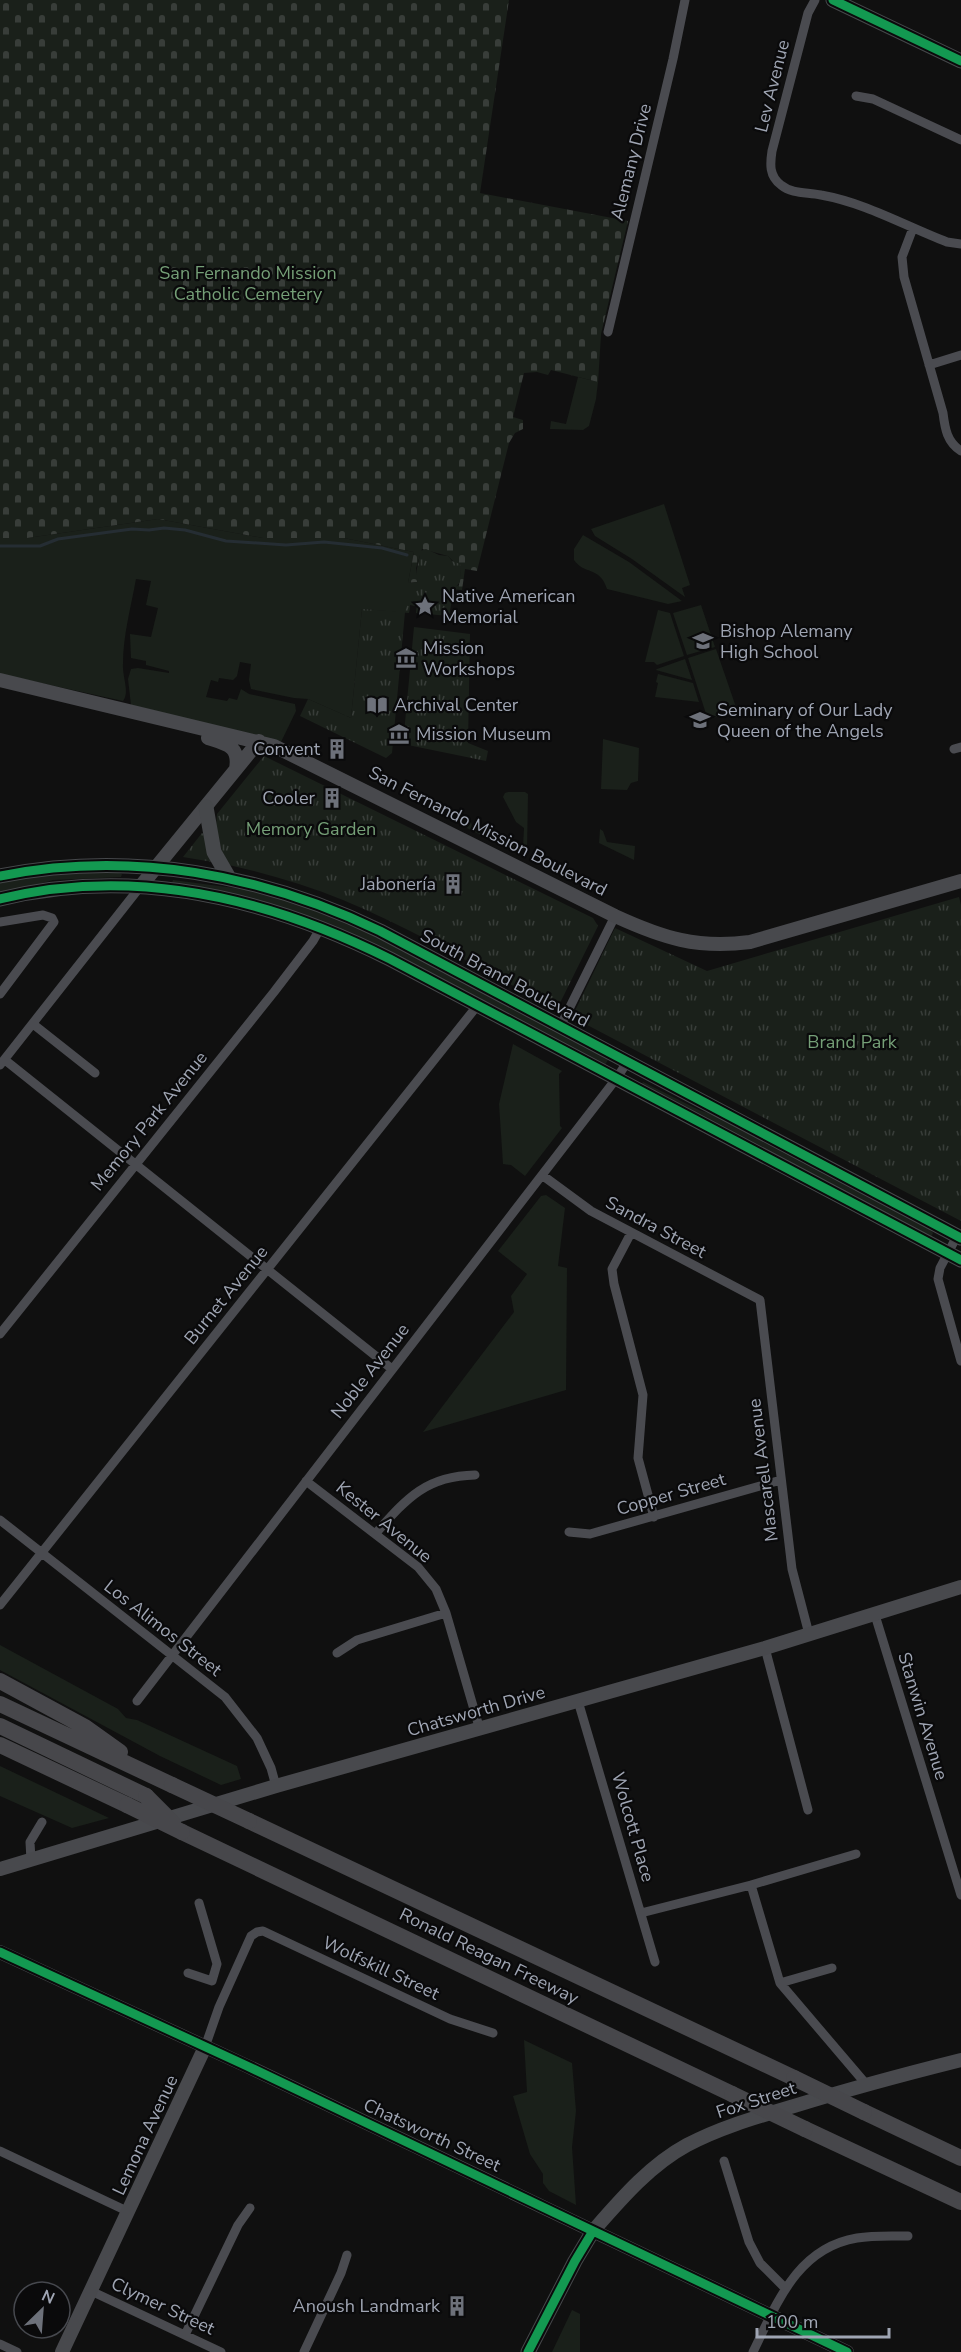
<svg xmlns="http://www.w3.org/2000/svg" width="961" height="2352" viewBox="0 0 961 2352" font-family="'Nunito Sans',sans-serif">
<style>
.green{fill:#1a201a}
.cemetery{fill:url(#cemetery-stones)}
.park{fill:url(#park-tufts)}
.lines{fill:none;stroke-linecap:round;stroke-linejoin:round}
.stream{stroke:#252d33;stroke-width:3}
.street{stroke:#4a4b50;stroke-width:9}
.secondary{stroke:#48494d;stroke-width:14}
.primary{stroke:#46484b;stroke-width:15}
.highway{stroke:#47474b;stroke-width:16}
.highway-bridge{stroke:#47474b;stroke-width:16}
.cycleway-casing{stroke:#0a0a0b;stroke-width:13}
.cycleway{stroke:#139951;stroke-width:9}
.labels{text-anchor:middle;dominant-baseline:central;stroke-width:4.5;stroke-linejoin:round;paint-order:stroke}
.street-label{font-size:18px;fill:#9fa5b3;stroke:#0a0a0b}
.park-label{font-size:18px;fill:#759f77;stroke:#0a0a0b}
.poi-label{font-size:18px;fill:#9fa5b3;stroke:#0a0a0b;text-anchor:start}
</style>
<defs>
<pattern id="cemetery-stones" width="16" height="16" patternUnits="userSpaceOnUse" patternTransform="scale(1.5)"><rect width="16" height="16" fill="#1a201a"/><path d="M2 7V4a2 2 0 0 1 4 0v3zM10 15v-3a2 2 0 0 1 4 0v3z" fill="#383d39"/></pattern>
<pattern id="park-tufts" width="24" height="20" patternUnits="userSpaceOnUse" patternTransform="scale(1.5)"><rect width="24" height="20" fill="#1a201a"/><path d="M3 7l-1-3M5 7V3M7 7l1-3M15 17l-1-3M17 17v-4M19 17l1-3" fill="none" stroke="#383d39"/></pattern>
</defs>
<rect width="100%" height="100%" fill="#101010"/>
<path class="green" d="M578 377 598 382 596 399 589 426 583 430 550 429 551 421 566 424Z
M664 504 690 585 682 588 685 597 632 559 595 536 591 529Z
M158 519 263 538H344L414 552 408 583 431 613H416L417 606 410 605 409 613 362 609 351 718 308 699 294 698 251 689 249 680 251 664 240 662 237 676 233 680 219 678 218 682 211 680 206 697 227 701 229 698 237 700 241 689 249 694 295 704 296 711 281 742 131 705 128 679 131 669 138 668 169 673V671L146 665V661L131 658 130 634 151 637 158 608 146 605 151 581 136 579C131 607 123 635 123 664 122 676 130 692 123 701L0 674V538H27Z
M583 535 629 562 682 601 668 604 607 589C600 566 584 575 574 560V549Z
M701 605 715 647 687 655 673 613Z
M658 610 670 613 684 656 657 665 654 662H645Z
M716 649 737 710 708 720 688 658Z
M685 659 692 680 656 670 657 669Z
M658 674 693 683 699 702 655 697 658 683 656 682Z
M603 739 639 748 638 781 631 783 627 790 601 789Z
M508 792H525L528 794 527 852 519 854 467 828 471 821 472 828 509 844V846L514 843 523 847 524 828 516 822 503 797 505 793Z
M600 829 603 831 607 842 635 846 634 860 599 843Z
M115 872 122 874 121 877 53 880 29 887 0 892V882L52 874Z
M173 880 265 892 368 931 604 1056 608 1060 604 1067 368 943 172 883Z
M513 1044 562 1071 559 1074 560 1126 562 1128 525 1176 511 1165 503 1164 499 1104Z
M643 1082 699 1110 718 1116 926 1225 933 1233 931 1238 641 1085Z
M546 1195 565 1208 558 1266 567 1268 566 1390 423 1432 514 1312 511 1296 527 1274 498 1251 541 1196Z
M0 1645 118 1709 126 1718 137 1720 237 1766 241 1779 221 1785 160 1756 0 1670Z
M0 1766 109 1818 72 1828 0 1796Z
M524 2040 572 2063 576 2111 572 2147 576 2205 549 2191 543 2183V2174L530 2154 513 2096 527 2092Z
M572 2310 580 2314V2352H552Z"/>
<path class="cemetery" d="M0 0H509L480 193 628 221 601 334 598 382 551 370 548 375 537 372 524 373 513 417 523 420V429L515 433 509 443 477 571 465 569 462 590 450 589 459 585 461 569 448 556 422 549 416 568 418 582 408 583 414 552 344 538H263L158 519 27 538H0Z"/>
<path class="park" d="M426 549 439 555 448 556 452 561 460 564 461 569 460 582 454 589 449 616 416 613 417 606 410 605 409 613 405 612 392 753 386 758 300 716 308 699 351 718 362 609 405 612 408 583 418 582C414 570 420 562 420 551Z
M414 627 470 634 468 743 488 751 486 761 403 744Z
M264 756 593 918 598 926 558 1007 555 1008C485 972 416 930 343 900 306 885 268 874 229 865L222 853 216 827 217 814Z
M202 833 205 834 213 862 183 857Z
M959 897 961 905V1221L572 1017 615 928 707 971Z"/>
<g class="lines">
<path class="stream" d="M0 546H40L58 539 132 529 149 530 164 528 185 530 226 541 286 545 324 542 382 548 407 555"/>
<path class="street" d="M815 0 808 13 772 151C770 164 769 176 781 185 792 194 807 192 821 195 866 203 905 226 947 242L961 244
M856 96 873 99 961 140
M913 228 902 257 904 277 943 413C945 429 947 442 961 451
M608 332 673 59 685 0
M929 365 961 355
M954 749 961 747
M0 922 43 915 52 918 54 922 0 994
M33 1024 95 1073
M561 1025 615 916
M5 1060 392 1369
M0 1065 140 887
M542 1175 591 1211 760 1300 792 1569 809 1634
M631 1233 612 1269 614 1284 643 1395 638 1458 654 1517
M957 1236 940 1268 938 1279 961 1361
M0 1334 274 992 313 941 321 927
M306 1481 418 1567 436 1589 446 1613 480 1730
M0 1520 225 1697 257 1738 271 1768 276 1786
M569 1532 590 1534 781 1480
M376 1533C407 1498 426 1476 475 1475
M0 1605 477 1006
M875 1615 961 1895
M765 1648 808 1810
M337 1653 357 1640 446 1613
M137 1701 616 1079 628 1061
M578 1701 655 1962
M31 1860 30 1842 42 1822
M751 1885 780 1983 866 2084
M641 1913 751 1885 856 1854
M188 1973 212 1981 217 1964 199 1903
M780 1983 832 1968
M205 2047 219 2007 251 1936 257 1932 263 1931 450 2019 493 2033
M0 2151 129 2212
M724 2161 749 2242 760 2263 785 2288
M91 2291 221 2352
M185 2335 238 2225 250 2208
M0 2344 17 2352
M304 2352 341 2273 347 2255
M753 2352C777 2303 797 2248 857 2238 874 2235 892 2236 908 2236"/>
<path class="secondary" d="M0 680 274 746 615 916C663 938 697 949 750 942L961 881
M208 738C227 744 240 746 236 769
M140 887 259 741
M0 1869 276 1786 765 1648 961 1587
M0 1952 247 2066 847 2352
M593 2231C621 2199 650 2165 687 2145 721 2127 757 2117 794 2106 849 2089 905 2074 961 2060
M62 2352 205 2047"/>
<path class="primary" d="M833 0 961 61
M206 807 214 852 229 878
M0 876C130 850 262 874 380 931L961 1238
M0 899C135 866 268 898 390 959L961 1260
M528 2352 575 2261 593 2231"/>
<path class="highway" d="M0 1681 85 1727 120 1752
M0 1704 172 1785
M0 1726 146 1796
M0 1745 127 1805
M249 1821 794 2078
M182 1832 732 2094
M864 2112 961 2158
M805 2129 961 2202"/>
<path class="highway-bridge" d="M172 1785 249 1821
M146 1796 173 1823
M127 1805 182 1832
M794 2078 864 2112
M732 2094 805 2129"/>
<g class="cycleway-casing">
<path id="cycleway" d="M833 0 961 61
M0 876C130 850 262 874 380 931L961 1238
M0 899C135 866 268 898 390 959L961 1260
M0 1952 247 2066 847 2352
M528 2352 575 2261 593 2231"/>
</g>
<use href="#cycleway" class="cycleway"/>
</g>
<defs>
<g id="sight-bare" transform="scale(1.62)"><path d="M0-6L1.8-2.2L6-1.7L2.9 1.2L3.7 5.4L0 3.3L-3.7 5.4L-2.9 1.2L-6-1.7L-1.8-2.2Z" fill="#6d717a" stroke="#0a0a0b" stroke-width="2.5" paint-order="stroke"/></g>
<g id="school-bare" transform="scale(1.62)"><path d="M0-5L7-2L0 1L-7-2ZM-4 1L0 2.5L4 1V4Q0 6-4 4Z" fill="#6d717a" stroke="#0a0a0b" stroke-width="2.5" paint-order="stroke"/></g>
<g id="museum-bare" transform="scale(1.62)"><path d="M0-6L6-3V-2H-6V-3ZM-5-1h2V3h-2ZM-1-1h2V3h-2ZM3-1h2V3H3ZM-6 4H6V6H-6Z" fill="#6d717a" stroke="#0a0a0b" stroke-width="2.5" paint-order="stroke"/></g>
<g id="library-bare" transform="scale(1.62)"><path d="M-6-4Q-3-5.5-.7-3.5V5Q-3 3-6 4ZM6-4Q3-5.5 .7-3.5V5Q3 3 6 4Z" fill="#6d717a" stroke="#0a0a0b" stroke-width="2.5" paint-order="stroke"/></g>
<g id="building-bare" transform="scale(1.62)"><path d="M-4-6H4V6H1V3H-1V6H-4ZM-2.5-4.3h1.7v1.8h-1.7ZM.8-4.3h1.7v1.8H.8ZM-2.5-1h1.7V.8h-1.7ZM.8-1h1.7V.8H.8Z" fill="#6d717a" stroke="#0a0a0b" stroke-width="2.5" paint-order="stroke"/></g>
</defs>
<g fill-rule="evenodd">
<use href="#sight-bare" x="425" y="606"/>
<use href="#school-bare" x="703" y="641"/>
<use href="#museum-bare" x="406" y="658"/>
<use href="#library-bare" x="377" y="705"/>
<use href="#school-bare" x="700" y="720"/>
<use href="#museum-bare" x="399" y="734"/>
<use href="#building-bare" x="337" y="749"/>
<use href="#building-bare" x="332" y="798"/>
<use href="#building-bare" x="453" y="884"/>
<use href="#building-bare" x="457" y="2306"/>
</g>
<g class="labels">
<g class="street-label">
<text transform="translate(772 86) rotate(-76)">Lev Avenue</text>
<text transform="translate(631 162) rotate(-76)">Alemany Drive</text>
<text transform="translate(488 831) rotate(27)">San Fernando Mission Boulevard</text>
<text transform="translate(505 978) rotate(28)">South Brand Boulevard</text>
<text transform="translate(149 1121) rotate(-51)">Memory Park Avenue</text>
<text transform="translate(656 1227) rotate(28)">Sandra Street</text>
<text transform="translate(226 1295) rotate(-51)">Burnet Avenue</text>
<text transform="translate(370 1371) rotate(-52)">Noble Avenue</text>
<text transform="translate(763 1470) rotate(-97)">Mascarell Avenue</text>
<text transform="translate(671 1494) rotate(-16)">Copper Street</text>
<text transform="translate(384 1522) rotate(39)">Kester Avenue</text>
<text transform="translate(163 1628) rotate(38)">Los Alimos Street</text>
<text transform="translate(476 1711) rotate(-16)">Chatsworth Drive</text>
<text transform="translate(923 1716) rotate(73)">Stanwin Avenue</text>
<text transform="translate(633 1827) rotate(74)">Wolcott Place</text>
<text transform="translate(489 1956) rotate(26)">Ronald Reagan Freeway</text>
<text transform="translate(381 1968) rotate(25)">Wolfskill Street</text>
<text transform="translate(756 2100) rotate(-18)">Fox Street</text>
<text transform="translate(145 2135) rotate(-65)">Lemona Avenue</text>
<text transform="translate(432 2135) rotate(25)">Chatsworth Street</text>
<text transform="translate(163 2306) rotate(25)">Clymer Street</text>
</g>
<g class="park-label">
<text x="248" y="273">San Fernando Mission<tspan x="248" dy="21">Catholic Cemetery</tspan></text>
<text x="311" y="829">Memory Garden</text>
<text x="852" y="1042">Brand Park</text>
</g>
<g class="poi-label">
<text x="442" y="596">Native American<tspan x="442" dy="21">Memorial</tspan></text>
<text x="720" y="631">Bishop Alemany<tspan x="720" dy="21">High School</tspan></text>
<text x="423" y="648">Mission<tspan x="423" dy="21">Workshops</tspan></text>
<text x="394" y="705">Archival Center</text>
<text x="717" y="710">Seminary of Our Lady<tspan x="717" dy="21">Queen of the Angels</tspan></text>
<text x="416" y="734">Mission Museum</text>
<text x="320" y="749" text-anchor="end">Convent</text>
<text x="315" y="798" text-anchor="end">Cooler</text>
<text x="436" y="884" text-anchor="end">Jabonería</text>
<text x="440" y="2306" text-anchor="end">Anoush Landmark</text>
</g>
</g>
<g transform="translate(42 2310) rotate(25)"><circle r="28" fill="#0a0a0b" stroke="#46484e" stroke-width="1.5"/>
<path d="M0-4.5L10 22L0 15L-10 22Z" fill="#6d717a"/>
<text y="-9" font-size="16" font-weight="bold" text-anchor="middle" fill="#9fa5b3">N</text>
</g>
<path d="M757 2328v9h132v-9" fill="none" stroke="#9fa5b3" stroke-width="3"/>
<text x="766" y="2328" font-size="18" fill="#9fa5b3" stroke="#0a0a0b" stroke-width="4.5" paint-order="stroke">100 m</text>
</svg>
